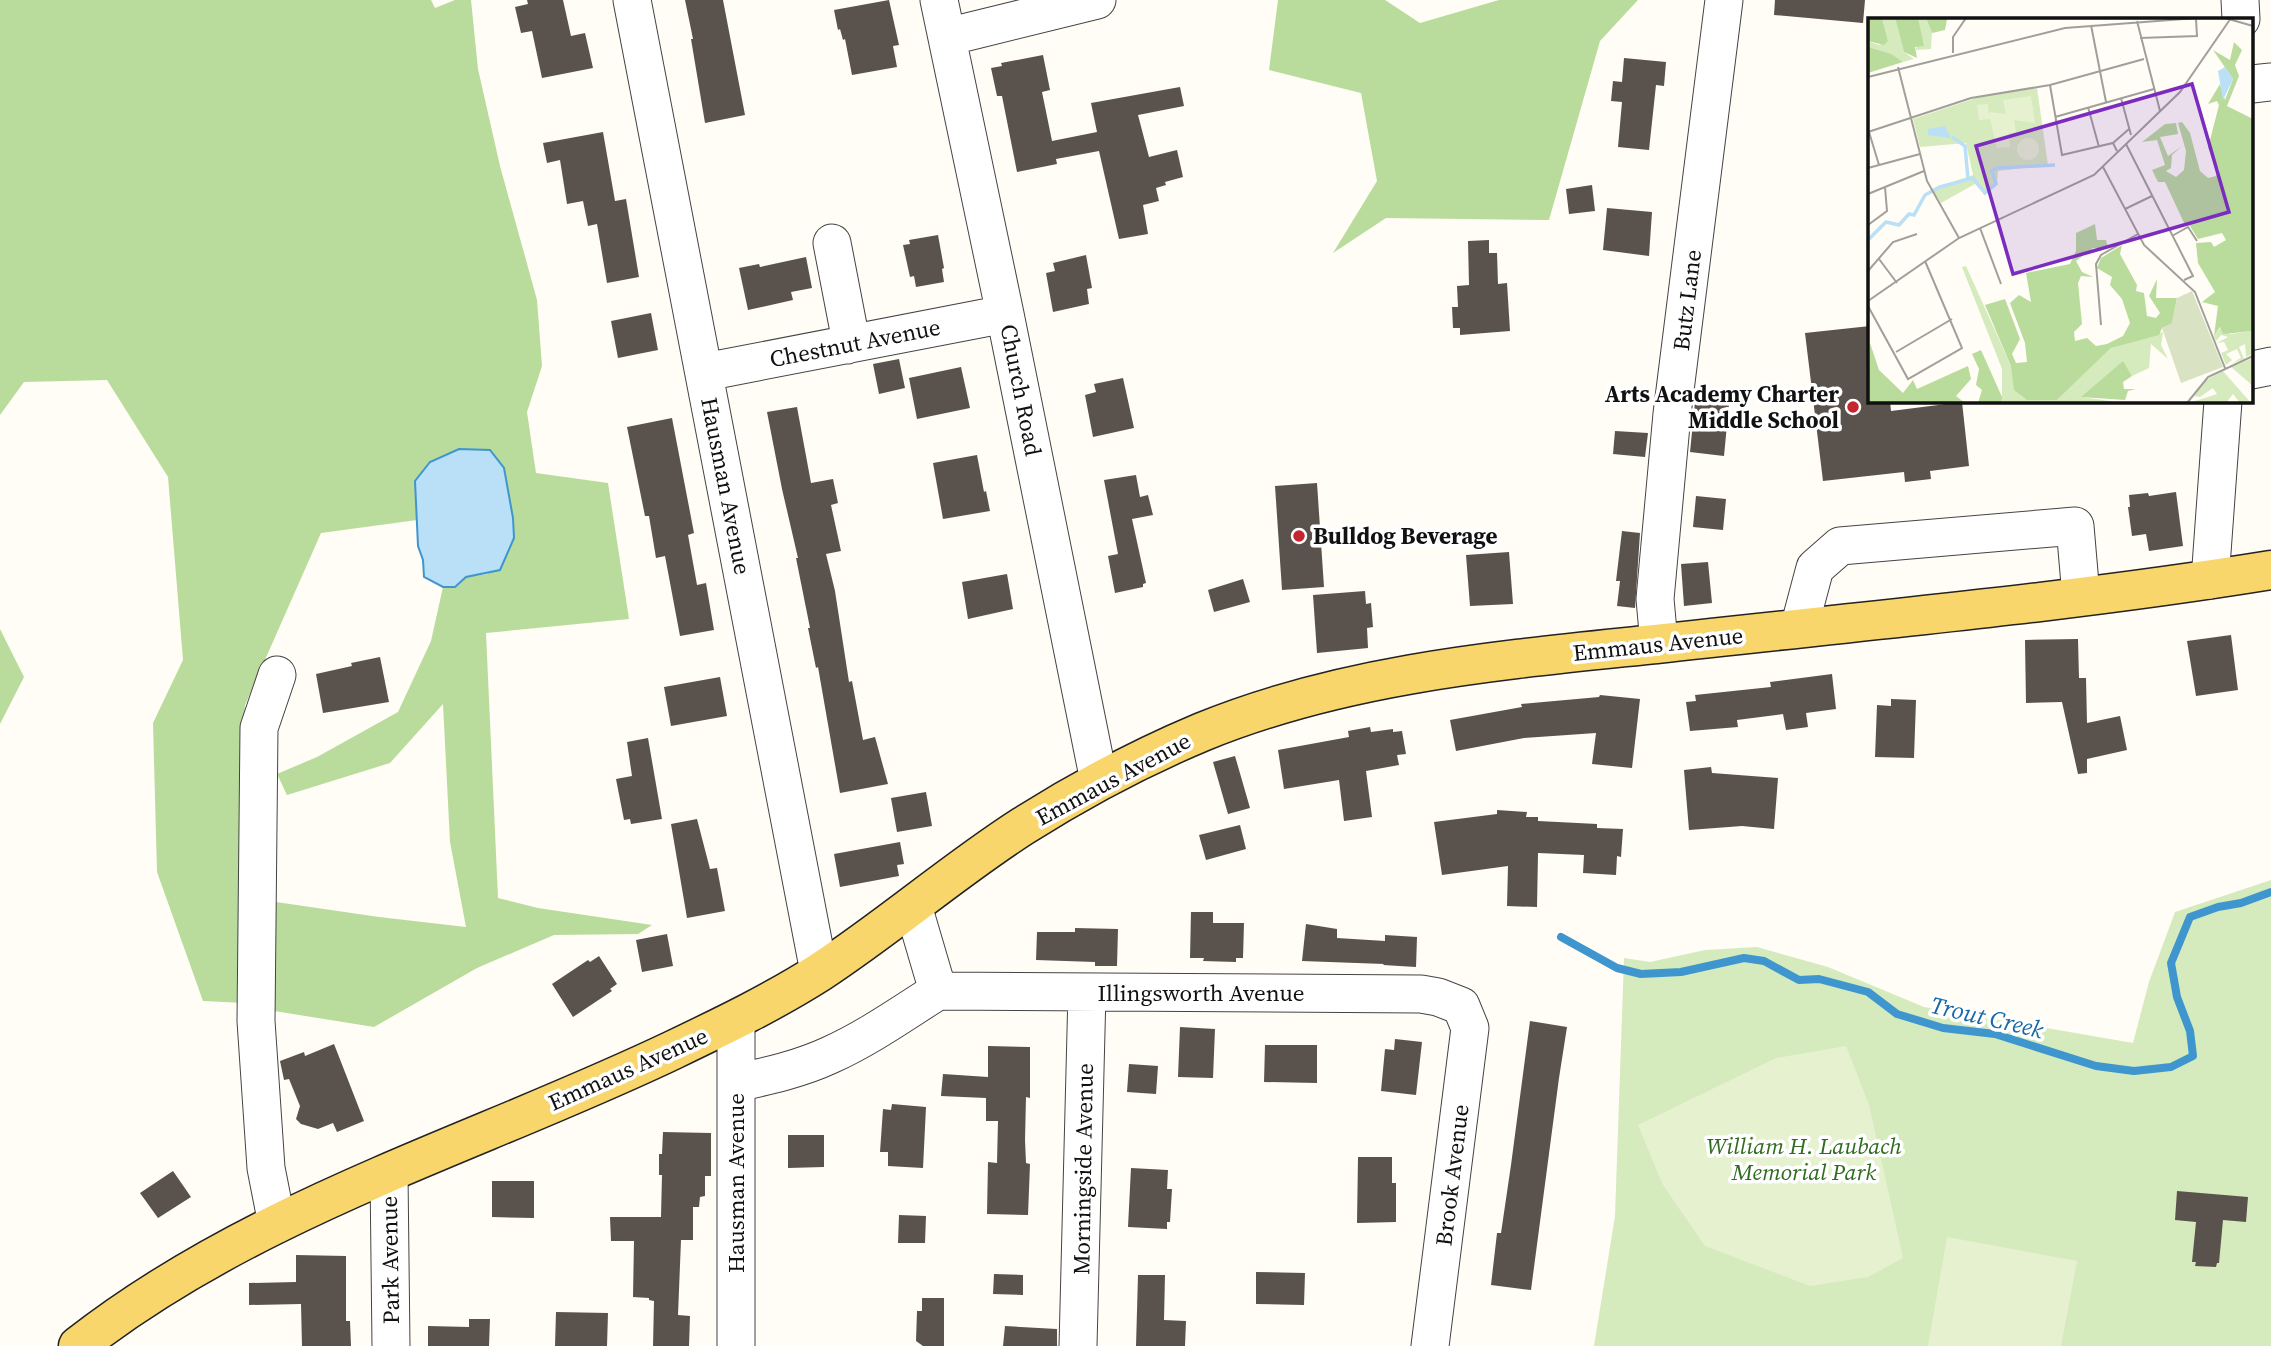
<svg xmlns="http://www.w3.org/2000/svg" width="2271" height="1346" viewBox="0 0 2271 1346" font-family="'Source Serif 4',serif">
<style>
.green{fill:#d5ebbd}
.forest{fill:#b9dc9c}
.pitch{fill:#e6f2cf}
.water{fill:#b9e0f7;stroke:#3f96cf;stroke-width:2}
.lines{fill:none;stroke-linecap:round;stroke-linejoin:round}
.stream{stroke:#3f96cf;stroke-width:8}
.building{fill:#5a524d}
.minor-casing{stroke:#444;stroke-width:39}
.major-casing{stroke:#222;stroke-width:41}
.minor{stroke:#fff;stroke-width:37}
.major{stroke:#f9d66b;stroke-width:38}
.poi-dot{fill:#c4262e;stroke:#fff;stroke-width:2.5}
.labels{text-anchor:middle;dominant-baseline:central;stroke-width:7;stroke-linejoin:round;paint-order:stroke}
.street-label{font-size:23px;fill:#111;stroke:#fff}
.poi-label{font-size:23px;font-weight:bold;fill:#111;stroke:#fff;text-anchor:end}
.park-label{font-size:23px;font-style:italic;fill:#2f6b1f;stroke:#fff}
.water-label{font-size:24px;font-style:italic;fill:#1768a6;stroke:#fff}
.inset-river{fill:none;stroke:#b9e0f7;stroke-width:3.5}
.inset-road{fill:none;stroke:#a09f9a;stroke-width:2}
.view{fill:#7b2cbf;fill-opacity:0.15;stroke:#7b2cbf;stroke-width:3.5}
.inset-edge{fill:none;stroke:#111;stroke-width:3.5}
</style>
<rect width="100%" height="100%" fill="#fffdf5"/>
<path class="green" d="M2271 880V1346H1594L1615 1216 1624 958 1650 962 1705 950 1757 947 1828 967 1924 1007 2133 1043 2149 982 2175 912Z"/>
<path class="forest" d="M0 0H431L435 8 455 0H471L478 69 500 166 537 300 542 366 527 412 536 473 608 483 629 619 486 633 498 898 538 908 652 925 638 934 554 935 477 968 374 1027 268 1010 276 902 379 917 466 927 450 842 443 704 390 763 287 795 277 774 317 757 398 712 431 641 443 587H455L466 577 488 574 415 481 417 520 321 533 245 705 240 820 245 1003 203 1001 157 872 153 723 183 660 168 477 107 380 24 382 0 415Z
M1278 0H1385L1420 23 1499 0H1638L1600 41 1549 220 1386 218 1333 253 1377 181 1361 93 1269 70Z
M0 629 24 677 0 724Z"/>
<path class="pitch" d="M1846 1046 1869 1105 1903 1258 1868 1277 1810 1286 1705 1246 1663 1185 1638 1125 1776 1058Z
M1947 1237 2077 1261 2061 1346H1928Z"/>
<path class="water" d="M459 449 490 450 504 468 513 518 514 538 500 570 466 577 455 587H443L424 577 423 560 418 546 415 481 430 462Z"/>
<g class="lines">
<path class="stream" d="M1561 937 1617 968 1641 974 1681 972 1744 958 1764 961 1799 980 1819 979 1868 992 1897 1014 1943 1028 1995 1034 2096 1066 2134 1071 2171 1067 2193 1056 2190 1031 2177 997 2171 963 2190 917 2218 907 2241 903 2271 892"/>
</g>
<path class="building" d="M527 0H563L571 36 585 33 593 68 542 78 532 31 521 33 515 7 528 4Z
M685 0H723L745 115 705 123 691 39H693Z
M889 0 899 45 893 46 897 67 852 75 845 39 843 40 840 29 838 30 834 10Z
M1775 0H1865L1863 23 1774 15Z
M1043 55 1050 90 1042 92 1052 141 1097 132 1091 103 1180 87 1184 106 1138 115 1149 157 1177 150 1183 177 1165 182 1166 185 1156 188 1159 201 1143 205 1148 234 1119 239 1099 151 1056 159 1057 164 1017 172 1002 96H997L991 68 1002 66 1001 63Z
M1624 58 1666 62 1664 86 1656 85 1649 150 1618 147 1622 102 1611 101 1613 81 1622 82Z
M603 132 615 201 626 199 639 277 607 283 597 224 588 226 583 201 567 204 560 160 547 163 543 143Z
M1592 185 1595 211 1569 214 1566 189Z
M1607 208 1652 212 1649 256 1603 250Z
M938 235 944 268 942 269 944 282 916 287 914 276 910 277 903 245 910 244 909 240Z
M1489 240V253H1497L1498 284 1507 283 1510 331 1460 335V328H1453L1452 307H1458L1457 286 1469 285 1468 241Z
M1086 255 1092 288 1087 289 1089 304 1053 312 1046 273 1055 271 1053 263Z
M806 257 812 288 791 292 793 300 748 310 739 268 759 264 760 267Z
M651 313 658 350 618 358 611 321Z
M1870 326V401H1890L1891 411 1962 402 1969 466 1930 471 1931 479 1905 482 1904 472 1823 481 1805 333Z
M899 359 905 388 879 394 873 364Z
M961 367 970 408 917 419 909 378Z
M1123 378 1134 428 1093 437 1085 395 1096 392 1094 384Z
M1695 402 1729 404 1724 456 1690 452Z
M797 407 811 483 833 479 838 503 831 505 841 551 826 554 835 591 849 682 852 681 863 740 875 737 888 784 840 793 818 667 816 668 808 628H810L796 558H798L782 489 767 412Z
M672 418 694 533 688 535 697 585 706 583 714 630 680 636 665 556 656 558 649 516H645L627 427Z
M1615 431 1648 433 1645 457 1613 454Z
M977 455 984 492 986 491 990 511 943 519 933 463Z
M1136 475 1140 497 1148 495 1153 515 1132 519 1146 583 1143 584V587L1115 593 1108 556 1118 554 1104 480Z
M1317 483 1324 587 1282 590 1275 486Z
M2176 492 2183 546 2149 551 2146 534 2132 536 2128 507H2130L2129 495 2148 493 2149 496Z
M1696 496 1726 499 1723 530 1693 527Z
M1622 531 1640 533 1635 608 1617 606 1620 581H1616Z
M1509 552 1513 604 1470 606 1466 555Z
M1708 562 1712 603 1684 606 1681 564Z
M1007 574 1013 609 968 619 962 582Z
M1243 579 1250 602 1214 612 1208 590Z
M1365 591 1366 604 1371 603 1373 627 1367 628 1368 648 1317 653 1313 595Z
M2231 635 2238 690 2196 696 2187 641Z
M2078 639 2079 678H2086L2087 723 2120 716 2127 750 2087 759V773L2078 774 2062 702 2026 703 2025 640Z
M380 657 389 702 323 713 316 674 352 666 351 663Z
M1832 674 1836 709 1806 713 1808 727 1786 730 1783 714 1737 720 1738 727 1690 731 1686 702 1696 701 1695 695 1771 687 1770 682Z
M720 677 727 716 671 726 664 687Z
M1600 695 1640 699 1632 768 1592 764 1596 733 1524 738 1456 751 1450 720 1522 707 1521 704 1599 697Z
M1891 699 1916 700 1914 758 1875 757 1877 705 1891 706Z
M1370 727 1371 732 1393 729V732L1402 731 1406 754 1397 755 1399 765 1366 771 1372 817 1344 821 1339 780 1284 789 1278 750 1349 737 1348 731Z
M648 738 662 819 631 824 630 819 624 820 616 779 632 776 627 742Z
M1235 756 1250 808 1228 814 1213 762Z
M1711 767 1712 773 1778 778 1774 829 1742 826 1689 830 1684 770Z
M926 792 932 826 897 832 891 798Z
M1497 810 1527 812 1526 817H1538V821L1597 824V828L1623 829 1621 857 1617 856 1616 875 1583 873 1584 855 1538 853 1537 907 1507 906 1508 866 1442 875 1434 822 1497 814Z
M697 819 710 869 717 868 725 911 687 918 671 824Z
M1240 825 1246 849 1206 860 1199 835Z
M900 842 904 864 897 865 899 876 840 887 834 854Z
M1191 912H1213V923H1244L1243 958H1236V962L1203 961 1204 958H1190Z
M1306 924 1337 929V938L1385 941V935L1417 937 1416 967 1383 965 1384 964 1302 961Z
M1075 928 1118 929 1117 966H1095V962L1036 960 1037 932H1075Z
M667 934 673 966 642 972 636 940Z
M599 956 617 984 610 989 612 991 573 1017 552 984 588 960 590 962Z
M1530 1021 1567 1027 1559 1078 1531 1290 1491 1285 1497 1233H1501L1511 1165Z
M1180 1027 1215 1029 1213 1078 1178 1077Z
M1395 1039 1422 1042 1416 1095 1381 1091 1385 1049 1394 1050Z
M334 1044 364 1121 337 1132 333 1123 318 1129 301 1124 296 1119 300 1106 289 1079 284 1080 280 1061 304 1052 305 1056Z
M1265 1045H1317V1083L1264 1082Z
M988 1046 1030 1047V1098L1026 1097 1025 1140 1026 1163 1030 1164 1028 1215 987 1214 988 1162 997 1163 998 1121H986V1098L941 1096 943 1074 988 1077Z
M1129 1064 1158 1066 1156 1094 1127 1092Z
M892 1104 926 1107 923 1168 888 1166V1152H880L883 1109 891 1110Z
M663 1132 711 1133V1176H705V1196L700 1197 699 1207H693V1240H681L678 1315 690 1316 689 1346H653L654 1301 649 1300V1298L633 1297 634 1241H611L610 1217H661L662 1175H659V1154H662Z
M788 1135H824V1167L788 1168Z
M1358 1157H1392V1183H1396V1222L1357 1223Z
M1131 1168 1168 1170 1167 1189H1172L1170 1222H1167V1229L1128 1227Z
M173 1171 191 1197 158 1218 140 1193Z
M492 1181H534V1218L492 1217Z
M2177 1191 2248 1197 2246 1222 2223 1220 2219 1263H2217L2216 1267 2195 1266 2196 1262H2192L2196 1222 2175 1220Z
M899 1215 926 1216 925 1243H898Z
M296 1255 346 1256V1321H350L351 1346H302L301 1304 249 1305V1283L296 1282Z
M1256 1272 1305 1273 1304 1305 1256 1304Z
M994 1274 1023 1275V1295L993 1294Z
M1138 1275H1165L1164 1320 1186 1321 1185 1346H1136Z
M922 1298H944V1346H923L916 1341 917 1311H922Z
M556 1312 608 1313 607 1346H555Z
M469 1319H490L489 1346H428V1326L469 1327Z
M1005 1326 1057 1329V1346H1003Z"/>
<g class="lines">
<g class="minor-casing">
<path id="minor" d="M632 0 819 972
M939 0 1005 314 1099 781
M2240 0 2241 19
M947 37 1097 0
M2252 84 2271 82
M832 243 849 331 847 345
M2252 370 2271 366
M705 372 1005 314
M2210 580 2223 401
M1799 628 1815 568 1840 546 2075 526 2081 596
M1659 643 1655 599 1672 414 1724 0
M277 675 259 728 256 1021 266 1168 277 1224
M913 906 938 991 1421 994 1438 997 1461 1006 1470 1028 1430 1346
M736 1083C768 1076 800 1069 830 1055 868 1038 903 1013 938 991
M389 1174 391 1346
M736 1346V1020
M1078 1346 1087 992"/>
</g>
<g class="major-casing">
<path id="major" d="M78 1346C254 1208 474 1145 673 1050 723 1026 773 1002 820 972 890 926 953 871 1023 826 1080 790 1140 758 1202 732 1346 673 1503 660 1656 644 1861 621 2067 603 2271 570"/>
</g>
<use href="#minor" class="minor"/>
<use href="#major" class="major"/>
</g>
<g class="poi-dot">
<circle cx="1853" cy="407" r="7"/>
<circle cx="1299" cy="536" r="7"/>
</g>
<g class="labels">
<g class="street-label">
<text transform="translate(1687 300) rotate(-83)">Butz Lane</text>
<text transform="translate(855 343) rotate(-11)">Chestnut Avenue</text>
<text transform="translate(1021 390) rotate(79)">Church Road</text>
<text transform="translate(726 486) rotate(79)">Hausman Avenue</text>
<text transform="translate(1658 644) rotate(-6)">Emmaus Avenue</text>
<text transform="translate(1113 779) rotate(-28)">Emmaus Avenue</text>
<text x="1201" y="993">Illingsworth Avenue</text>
<text transform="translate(628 1069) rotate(-24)">Emmaus Avenue</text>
<text transform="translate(1083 1169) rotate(-89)">Morningside Avenue</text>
<text transform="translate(1452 1175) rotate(-83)">Brook Avenue</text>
<text transform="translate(736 1183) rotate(-90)">Hausman Avenue</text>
<text transform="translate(390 1260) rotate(-91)">Park Avenue</text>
</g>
<g class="poi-label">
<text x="1839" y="394">Arts Academy Charter<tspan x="1839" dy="26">Middle School</tspan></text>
<text x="1313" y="536" text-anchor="start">Bulldog Beverage</text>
</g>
<g class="park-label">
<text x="1804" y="1146">William H. Laubach<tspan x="1804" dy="26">Memorial Park</tspan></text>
</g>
<g class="water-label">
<text transform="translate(1987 1017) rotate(13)">Trout Creek</text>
</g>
</g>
<g transform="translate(1868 18)">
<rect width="385" height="385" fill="#fffdf5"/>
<path d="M14 0H27L36 34 46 41 35 44 0 29V23L11 27 20 23ZM50 0H58L64 15 63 31 48 32ZM169 70 180 147 130 153 129 166 116 176 107 166 73 185 64 171 105 157 98 125 52 129 45 101 111 79ZM98 248 143 348 189 382 243 330 258 325 295 314 293 327 300 341 283 326 281 350 264 358 255 344 214 379 255 385H120L134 378V351L94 249ZM353 309 362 316 385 313V336L378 339 377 326 371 329 376 341 364 345 373 340 369 331 358 336 364 342 358 347 353 335 360 332 356 324 349 325 360 319 353 317 348 323 346 318ZM385 340 383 365 385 368 363 349ZM355 353 383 385H372L365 376 358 385H321L349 376 345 370 332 379 326 378 338 362Z" fill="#d5ebbd"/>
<path d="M0 0H14L20 23 16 27 0 23ZM27 0H50L56 28 47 29 49 40 36 34ZM58 0H92L79 1 77 12 64 15ZM366 24 374 32 367 47 371 58 359 88 385 101V313L355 316 352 309 346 318 350 288 334 284 347 274 330 245 328 225 343 224 346 229 358 222 354 215 330 221 320 205 317 207 297 164H290L284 152 297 147 289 122 274 124 297 106 308 105 310 116 292 119 300 138 314 128 304 137 303 150 298 153 308 159 316 152 318 133 310 105 314 104 322 115 332 153 340 160 348 158 351 152 340 130 351 87 349 83 340 86 352 66 357 82 365 61 345 32 362 42ZM0 29 23 36 35 44 0 55ZM227 206 229 222H238L240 230H225L208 243 214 254 225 259 213 258 210 265 214 306 206 314 207 323 219 320 228 328 239 326 255 318 262 305 254 281 242 267 244 259 229 250 233 240 254 227 252 236 269 267 268 273 276 275 279 298 288 300 292 295 281 278 289 261 288 280H309L304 306 294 310 291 317 243 330 189 382H159L146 372 143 348 117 287 137 281 152 321 144 336 148 345 159 344 157 325 142 285 151 277 163 284 158 255 202 246 208 233V215ZM2 325 11 352 35 375 45 362 49 371 100 348 103 361 88 378 97 385H0ZM113 332 134 379 133 385H110L114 372 108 367 111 351 104 336ZM255 343 264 358 255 364 256 371H268L260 373 257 382 213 379Z" fill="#b9dc9c"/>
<path d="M324 273 355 349 313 365 294 310 304 305 309 280Z" fill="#d9e3c4"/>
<path d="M163 78 167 105 146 102 148 114 141 115 142 129 129 130 122 101 111 102 109 87 120 86 121 98 122 94 138 96 135 82ZM149 131a11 11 0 1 1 22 0a11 11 0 1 1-22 0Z" fill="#e6f2cf"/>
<path d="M357 49 365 61 355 82 350 53ZM77 108 83 120 60 117V111Z" fill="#b9e0f7"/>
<path class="inset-river" d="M84 119 97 128 100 161M0 222 18 204 31 207 41 196 46 197 57 177 72 169 105 160 117 175 128 166 124 153 129 150 187 147"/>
<path class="inset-road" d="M357 0 385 8M269 3 292 93M223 7 238 84M272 20 329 18 328 1M85 35V19L98 0M30 49 59 163 91 220M0 59 197 10 329 0M182 67 194 137 245 125 249 133M253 80 263 117M220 89 231 129M187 99 286 71M0 114 103 80 182 67 276 41M1 114 11 147M245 125 261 111M258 126 325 258 316 262M235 149 276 227 327 274 357 350M0 150 52 136M0 176 56 153M257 191 284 178M0 207 19 193 17 169M112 210 133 266M304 218 320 209 329 223M11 241 29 265M0 253 25 224 49 216M0 283 91 220 226 157 312 74 363 0M0 288 40 361 94 330 57 243M233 307 228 246 233 237 270 216M28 334 84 301M319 385 340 359 385 338"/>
<path class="view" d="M324 66 361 194 145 256 108 128Z"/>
<rect width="385" height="385" class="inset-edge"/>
</g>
</svg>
